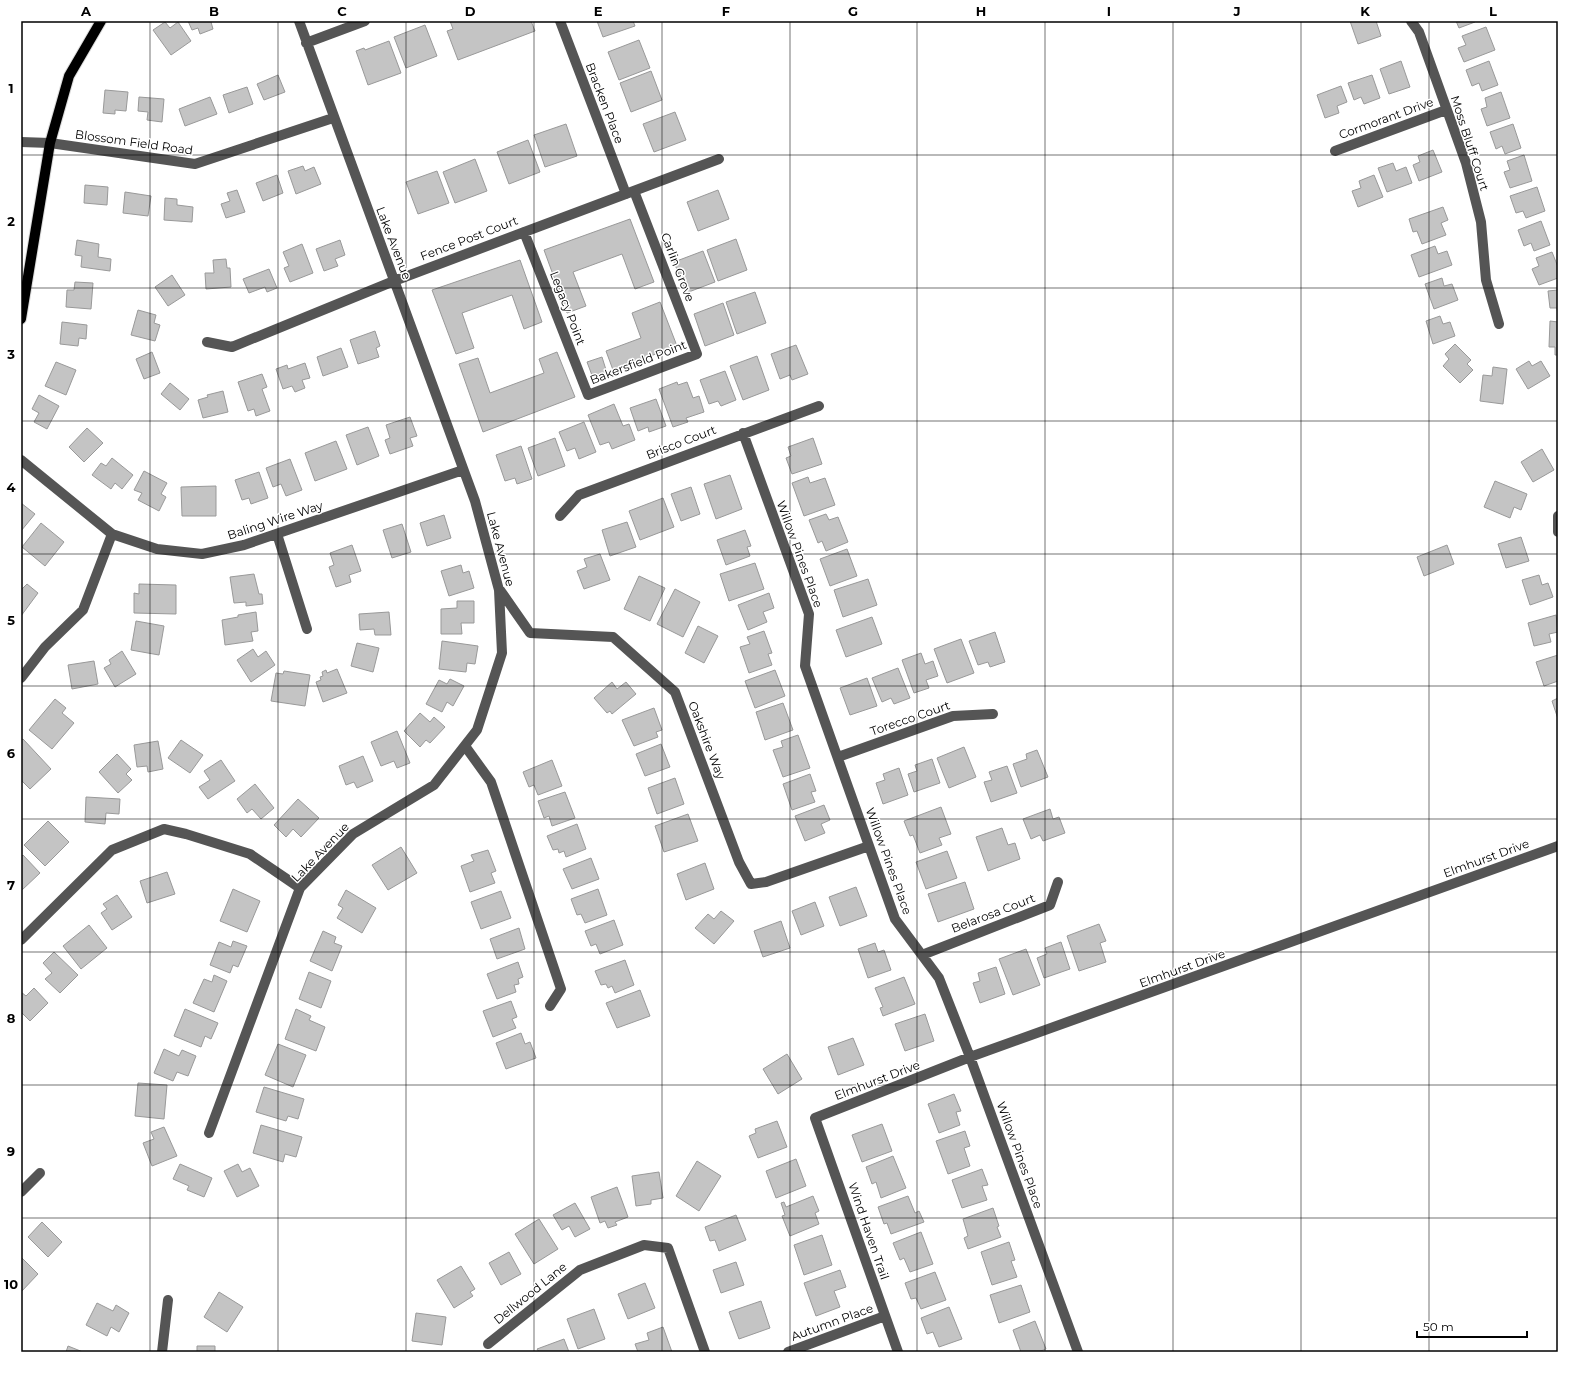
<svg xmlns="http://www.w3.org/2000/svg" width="1579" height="1373" viewBox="0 0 1579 1373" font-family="Montserrat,sans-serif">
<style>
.building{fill:#c4c4c4;stroke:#999}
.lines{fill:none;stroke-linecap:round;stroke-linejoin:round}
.major-casing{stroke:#dbdbdb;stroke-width:12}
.minor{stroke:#555;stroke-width:10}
.major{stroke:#000;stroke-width:10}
.grid{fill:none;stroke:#000;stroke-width:1;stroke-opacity:0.55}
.labels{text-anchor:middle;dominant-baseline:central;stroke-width:3;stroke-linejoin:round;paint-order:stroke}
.street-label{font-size:12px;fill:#000;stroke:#fff}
.neatline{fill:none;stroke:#000;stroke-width:1.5}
.grid-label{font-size:13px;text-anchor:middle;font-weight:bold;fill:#000}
</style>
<rect width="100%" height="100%" fill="#fff"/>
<path class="building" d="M188 21H213L211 22 213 29 200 34 198 28 192 30Z
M450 21H531L535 31 458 60 447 31 453 29Z
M597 21H633L635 26 603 37Z
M1350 21H1376L1381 36 1358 44Z
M1456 21H1475V22L1459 28Z
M165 22 170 28 178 22 191 41 171 55 153 30Z
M425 25 437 56 406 68 394 37Z
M1486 27 1495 50 1464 62 1458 48 1466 45 1462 36Z
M639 40 650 68 619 80 608 52Z
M389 41 401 73 368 85 356 51 364 48 365 50Z
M1401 61 1410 87 1389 94 1380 69Z
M1489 61 1498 85 1482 91 1479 83 1472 86 1466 70Z
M651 71 662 100 631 112 620 83Z
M278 75 285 92 264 100 257 84Z
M1372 75 1380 98 1364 104 1361 97 1354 100 1348 83Z
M1341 86 1347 102 1337 106 1339 113 1325 118 1317 95Z
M247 87 253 104 229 113 223 95Z
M105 90 128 92 126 111 115 110V114L103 113Z
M1501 92 1510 118 1487 126 1481 109 1487 107 1485 98Z
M139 97 164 99 162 122 147 120 148 112 138 111Z
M210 97 217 114 185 126 179 109Z
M675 112 686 140 654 152 643 124Z
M566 124 577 156 545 167 534 135Z
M1513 124 1521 148 1505 154 1502 146 1496 149 1490 132Z
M528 140 540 172 509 184 497 152Z
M1433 150 1442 172 1419 181 1413 165 1420 162 1418 156Z
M1524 155 1532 181 1510 188 1504 172 1510 170 1507 161Z
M475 159 487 191 455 203 443 172Z
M1393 163 1396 171 1406 167 1412 183 1387 192 1378 168Z
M303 166 305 171 314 167 321 184 296 194 288 171Z
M437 171 449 203 418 214 406 182Z
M277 175 283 193 263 201 256 183Z
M1374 175 1383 197 1358 207 1352 191 1361 188 1359 181Z
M85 185 108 187 107 205 84 203Z
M1537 187 1545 211 1526 218 1523 211 1516 213 1510 196Z
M237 190 245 212 226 218 221 204 230 201 227 193Z
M718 190 729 219 698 231 687 202Z
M125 192 151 196 148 216 123 213Z
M165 198 177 199V205L193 207 192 222 164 220Z
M1443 207 1448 220 1441 223 1446 235 1422 244 1417 231 1413 232 1409 219Z
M630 219 654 282 635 289 622 254 573 272 586 306 567 313 544 250Z
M1541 221 1550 245 1534 251 1531 243 1524 246 1518 230Z
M736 239 747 270 718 281 707 250Z
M77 240 99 244 98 257 111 259 110 271 81 267 82 256 75 255Z
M340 240 345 255 335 259 338 266 324 271 316 249Z
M302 244 313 273 290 282 284 268 289 266 283 252Z
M1435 246 1438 254 1447 251 1452 265 1419 277 1411 255Z
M703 251 715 282 686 293 674 262Z
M1552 252 1558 267V278L1539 285 1532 269 1539 266 1536 258Z
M226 259 227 268H230L231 287 206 289 205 273H214L213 260Z
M520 260 542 322 524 329 512 295 462 313 474 348 456 354 432 290Z
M269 269 277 288 267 292 265 287 249 293 243 279Z
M172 275 185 295 168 306 155 287Z
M1442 278 1444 286 1452 284 1458 300 1434 309 1425 284Z
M75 282 93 283 91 309 66 307 67 290H74Z
M1558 290V315L1557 308H1550L1548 291Z
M755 292 766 323 737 334 726 302Z
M660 302 677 346 613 370 606 351 641 338 632 313Z
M723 303 734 335 705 346 694 314Z
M138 310 156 315 154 323 160 325 155 341 131 335Z
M1440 316 1443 324 1450 322 1455 336 1433 344 1426 321Z
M1550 321 1558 322V355H1555V347H1549Z
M62 322 87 325 86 339 79 338 78 346 60 344Z
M375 331 380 346 376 348 379 357 358 364 350 340Z
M1455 344 1471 360 1467 364 1473 370 1460 383 1443 366 1449 359 1445 354Z
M796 345 808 374 792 380 790 375 780 379 771 354Z
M341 348 348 367 323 376 317 357Z
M152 352 160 373 144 379 136 359Z
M557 352 575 397 483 432 459 364 478 358 490 393 544 373 539 359Z
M757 356 769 390 743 400 730 366Z
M602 357 607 373 593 378 587 362Z
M1529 361 1532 366 1541 361 1550 376 1528 389 1516 369Z
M56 362 76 370 66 395 45 386Z
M305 363 310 378 302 380 305 388 295 392 292 386 283 389 276 369 287 365 288 369Z
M1493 367 1507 369 1503 404 1480 401 1483 375 1492 376Z
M725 371 736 400 721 406 718 401 709 404 700 380Z
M262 374 267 387 262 389 270 411 256 416 254 409 248 411 238 382Z
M677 382 678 385 687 382 693 398 699 396 704 412 686 418 688 422 673 427 659 389Z
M170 383 189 399 180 410 161 394Z
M223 391 228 412 203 418 198 400 208 397 207 395Z
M39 395 59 406 47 429 34 422 39 413 32 409Z
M656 399 666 426 649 432 648 427 638 431 630 408Z
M614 404 623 426 629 424 635 440 612 449 609 442 600 445 588 415Z
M410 417 417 436 410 438 413 446 390 454 385 440 390 438 386 425Z
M584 422 596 452 579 459 575 448 567 451 559 432Z
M368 427 379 456 357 465 346 435Z
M87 428 103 443 84 462 69 447Z
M555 438 565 466 538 476 528 448Z
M813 438 822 464 792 474 786 458 791 456 788 447Z
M336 441 347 469 315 481 305 453Z
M521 446 532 479 517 484 515 478 505 481 496 455Z
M1542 449 1554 470 1533 482 1521 462Z
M112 458 133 475 122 489 115 483 111 489 92 475 101 463 106 466Z
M290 459 302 490 286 496 281 484 273 487 266 468Z
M144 471 167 483 161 494 166 497 159 511 138 500 142 493 134 490Z
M259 472 268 498 251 504 249 498 242 500 235 480Z
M730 475 742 509 716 519 704 484Z
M808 477 810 483 825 478 835 505 804 516 792 483Z
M1495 481 1527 494 1521 510 1514 507 1510 518 1484 507Z
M216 486V516H182L181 487Z
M691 487 700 514 681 521 671 494Z
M663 498 674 527 640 540 629 511Z
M21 503 35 514 21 531Z
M826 514 829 520 838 517 848 542 826 551 822 541 818 543 809 520Z
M444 515 451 538 427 546 420 523Z
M627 522 636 547 610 556 602 530Z
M41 523 64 542 45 566 22 547Z
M402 524 411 552 392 558 383 530Z
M745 530 751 546 747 547 750 556 726 565 717 540Z
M1521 537 1529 561 1506 568 1498 544Z
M352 545 361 571 349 575 351 582 336 587 329 567 334 565 330 553Z
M1447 545 1454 564 1424 576 1417 557Z
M847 549 857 576 830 586 820 559Z
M600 554 610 580 584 589 577 571 587 567 584 559Z
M755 563 764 589 729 601 720 574Z
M461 565 463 573 469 571 474 588 449 596 441 571Z
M254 574 259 594H262L263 604 246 606V602L234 603 230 577Z
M1539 575 1542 585 1548 583 1553 597 1530 605 1522 580Z
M639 576 665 588 650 621 624 609Z
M868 579 877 605 843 617 834 590Z
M27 584 38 593 21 616V590Z
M139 584 176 585V614L134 613V593L139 594Z
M675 589 700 602 683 637 657 624Z
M769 593 774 608 763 612 767 622 748 630 738 605Z
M457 601H474V623H461L462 634H441V609L457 608Z
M256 612 258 631 251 632 253 641 225 645 222 620 238 617V615Z
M389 612 391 635H375L374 629 360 630 359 614Z
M1556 615 1558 632 1549 634 1551 642 1534 646 1528 623Z
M872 617 882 644 846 657 836 630Z
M136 621 164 626 159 655 131 650Z
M698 626 718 636 704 663 685 653Z
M764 631 772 653 768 654 772 665 749 673 740 647 750 644 747 637Z
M995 632 1005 662 990 667 988 662 978 665 969 641Z
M961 639 974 673 947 683 934 649Z
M442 641 478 646 475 664 467 663 466 672 439 669Z
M357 643 379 648 373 672 351 666Z
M253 649 258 657 266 651 275 665 251 682 237 660Z
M122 651 136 674 115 687 104 668 111 664 109 660Z
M921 653 925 664 933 661 938 676 926 680 929 688 914 693 902 660Z
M1558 655V681L1544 686 1536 662Z
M94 661 98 684 72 689 68 665Z
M898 668 910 698 894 704 891 698 882 702 872 678Z
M337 669 347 693 323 702 316 682 321 680 320 677 323 676 322 672 326 670 327 673Z
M775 670 785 696 755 708 745 681Z
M284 671 310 675 305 706 271 701 276 673 283 674Z
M867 678 877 706 850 715 840 688Z
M450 679 464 686 453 706 447 702 442 712 426 704 439 680 447 684Z
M612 682 617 689 626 682 636 694 612 714 610 711 607 713 594 698Z
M1558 698V719L1552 701Z
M55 699 66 708 62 713 74 723 52 749 29 730Z
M783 703 793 730 765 740 756 712Z
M654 708 662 730 656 732 658 737 634 746 622 720Z
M420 713 430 722 434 717 445 727 430 743 426 740 420 747 404 731Z
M397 731 410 763 397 768 394 761 381 766 371 742Z
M798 735 810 768 783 777 773 750 783 747 781 741Z
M23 739 51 769 30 789 21 780V740Z
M181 740 203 755 190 773 168 758Z
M158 741 163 769 148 772 147 766 137 767 134 745Z
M661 744 670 767 645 776 636 754Z
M964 747 976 777 949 788 937 758Z
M1037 750 1048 777 1021 787 1013 764 1027 759 1026 754Z
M117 754 131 769 126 774 132 780 118 793 99 772Z
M363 756 373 781 357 788 354 782 346 785 339 766Z
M932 759 940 783 914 792 908 774 917 771 915 765Z
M221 760 235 781 208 799 199 787 210 780 204 771Z
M552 760 562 786 538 795 534 785 529 787 523 772Z
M1007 766 1017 793 991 802 984 782 992 780 989 772Z
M899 768 908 795 883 804 876 783 885 780 883 774Z
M810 774 816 791 811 792 815 802 792 810 783 784Z
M675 778 684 804 657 814 648 788Z
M255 784 274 808 261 819 252 809 247 813 237 799Z
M565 792 575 818 552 826 549 816 544 818 538 801Z
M86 797 120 799 119 814 106 813 105 824 85 822Z
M298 799 319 818 301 837 293 829 286 837 274 825Z
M824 805 830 820 821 824 825 833 805 841 795 816Z
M941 807 951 834 939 838 942 845 920 853 913 835 910 836 904 821Z
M1050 809 1053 819 1059 817 1065 833 1043 841 1040 835 1031 839 1023 819Z
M688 814 698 841 664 852 655 826Z
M48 821 69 842 45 866 24 845Z
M577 824 586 849 566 857 564 851 559 853 558 849 553 850 547 836Z
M1002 828 1008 845 1015 843 1020 859 988 871 976 837Z
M401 847 417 873 388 890 372 865Z
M488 850 496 871 491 873 495 883 470 892 461 866 474 861 471 855Z
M947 851 957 878 926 889 916 862Z
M23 855 40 873 22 890 21 857Z
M591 858 599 879 572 889 563 869Z
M705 863 714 889 686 900 677 874Z
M167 872 175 894 147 903 140 881Z
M965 882 974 909 938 922 928 894Z
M856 887 867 916 840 926 829 897Z
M233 889 260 901 247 932 220 921Z
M598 889 607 915 585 923 581 914 577 915 571 899Z
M346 890 376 908 362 933 337 918 343 908 338 905Z
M501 891 511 918 481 929 471 902Z
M117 895 132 917 112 930 101 913 107 909 103 904Z
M815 902 824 926 801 935 792 911Z
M721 911 734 921 714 944 695 928 708 914 714 919Z
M614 920 623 945 600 954 596 944 591 946 585 931Z
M781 921 790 948 763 957 754 931Z
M1099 924 1106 941 1100 943 1106 962 1079 971 1067 936Z
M89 925 107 948 81 969 63 946Z
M519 928 525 949 497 959 490 939Z
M323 931 336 937 334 943 342 946 332 971 310 961Z
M233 941 247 946 238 967 233 965 230 973 210 965 219 942 231 947Z
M1061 942 1070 969 1044 978 1037 958 1047 954 1045 948Z
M875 943 878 952 884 950 891 970 868 978 858 949Z
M1026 949 1040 985 1013 995 999 959Z
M54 952 78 975 60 993 45 979 52 973 43 963Z
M625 960 634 985 615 993 612 986 608 988 606 984 601 985 595 971Z
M518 962 523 977 518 979 519 984 514 985 516 992 497 999 487 974Z
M996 967 1005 994 980 1003 973 983 980 981 978 973Z
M309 972 331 981 321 1008 299 999Z
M214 975 227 981 214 1012 193 1003 204 979 212 982Z
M904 977 915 1004 883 1016 880 1008 883 1007 875 988Z
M34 988 48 1003 30 1021 21 1012V992L26 996Z
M640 990 650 1016 617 1028 606 1003Z
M511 1001 517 1017 512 1019 516 1028 493 1037 483 1011Z
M185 1009 218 1023 211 1039 205 1036 201 1047 174 1036Z
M296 1009 311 1016 309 1020 325 1027 316 1051 285 1039Z
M925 1014 934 1041 905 1051 895 1024Z
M521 1033 525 1044 530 1042 536 1058 506 1069 496 1043Z
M853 1038 864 1065 838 1075 828 1047Z
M278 1044 306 1055 293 1087 265 1075Z
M164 1049 179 1056 182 1050 196 1056 188 1076 177 1072 173 1081 154 1073Z
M787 1054 802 1079 778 1094 763 1069Z
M138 1083 167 1085 164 1119 135 1116Z
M264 1087 304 1099 298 1119 288 1116 286 1121 256 1112Z
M954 1094 961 1111 956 1112 960 1125 939 1133 928 1104Z
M777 1121 787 1147 758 1158 749 1136 756 1133 755 1129Z
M882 1124 892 1151 862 1162 852 1135Z
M261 1125 302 1137 296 1157 285 1154 283 1162 253 1153Z
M164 1127 177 1156 152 1166 143 1143 154 1139 151 1132Z
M965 1131 970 1146 964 1148 970 1166 948 1174 936 1141Z
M893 1156 906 1188 881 1198 876 1182 872 1184 866 1167Z
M796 1159 806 1186 776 1198 766 1171Z
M697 1161 721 1176 699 1211 676 1196Z
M180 1164 212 1178 204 1197 187 1190 189 1186 173 1179Z
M238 1164 242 1172 250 1168 259 1186 237 1197 224 1171Z
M982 1169 988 1185 982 1186 987 1200 962 1208 952 1180Z
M659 1172 663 1198 651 1200V1204L636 1206 632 1176Z
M617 1187 628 1217 615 1222 617 1225 608 1228 605 1221 600 1223 591 1197Z
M813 1196 819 1211 815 1213 819 1224 790 1236 782 1216 785 1215 781 1203 784 1202 786 1207Z
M908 1196 915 1213 919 1211 924 1222 891 1234 887 1223 884 1224 878 1207Z
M575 1203 590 1229 575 1237 569 1226 562 1230 553 1215Z
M993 1208 999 1226 997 1227 1001 1237 968 1249 964 1238 968 1236 963 1219Z
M736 1215 746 1240 719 1251 715 1240 710 1241 705 1227Z
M539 1219 558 1249 534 1264 515 1234Z
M42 1222 62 1242 48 1257 28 1237Z
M921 1232 933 1264 910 1272 904 1258 900 1260 893 1243Z
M822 1235 832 1265 804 1275 794 1245Z
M1009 1242 1015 1260 1011 1261 1017 1277 992 1285 981 1252Z
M509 1252 521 1274 501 1285 489 1263Z
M21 1257 38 1274 21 1292Z
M736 1262 744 1285 721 1293 713 1270Z
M461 1266 475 1289 470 1292 473 1296 454 1308 437 1280Z
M840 1270 846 1287 834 1291 840 1307 816 1316 804 1283Z
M935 1272 946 1300 921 1309 916 1298 911 1299 905 1283Z
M645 1283 655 1308 628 1319 618 1294Z
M1021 1285 1030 1312 999 1323 990 1295Z
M219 1292 243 1307 227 1332 204 1317Z
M761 1301 770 1328 739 1339 729 1312Z
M97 1303 113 1311 116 1305 129 1313 119 1332 111 1327 107 1336 86 1325Z
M949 1307 962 1339 939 1347 933 1332 927 1334 921 1318Z
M594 1309 605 1339 578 1349 567 1319Z
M416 1313 446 1317 442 1345 412 1341Z
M1035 1321 1046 1349 1038 1352H1021L1013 1330Z
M663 1327 672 1352H638L635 1344 649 1340 647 1333Z
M564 1339 569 1352H539L537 1349Z
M68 1346 83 1352H66Z
M197 1346H215V1352H197Z"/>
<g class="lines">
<g class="major-casing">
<path id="major" d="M21 319 50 143 69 76 101 21"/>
</g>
<path class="minor" d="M560 21 626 194
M1411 21 1419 32 1466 163 1481 222 1486 280 1499 324
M306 43 365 21
M21 142 50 143 195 164 333 118
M1335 151 1446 110
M524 232 588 395 697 354 634 191
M207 342 232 347 394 281 719 159
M743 433 809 614 805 666 895 919 939 978 970 1057 1078 1352
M21 460 112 534 157 549 202 554 244 545 463 470
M560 516 579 495 819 406
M1558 516V532
M277 534 307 629
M500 590 530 633 613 637 675 692 739 862 751 884 766 882 869 846
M21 678 45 647 83 610 112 534
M465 746 491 782 561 989 550 1006
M838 757 953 716 993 714
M21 940 112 850 164 829 186 834 250 854 300 888
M922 955 1050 905 1058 882
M209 1133 300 888 353 834 434 785 477 730 502 653 499 590 475 501 299 21
M21 1192 40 1173
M488 1344 580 1270 644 1245 668 1248 705 1352
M162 1352 168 1300
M788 1352 885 1316
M898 1352 815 1118 970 1057 1558 846"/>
<use href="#major" class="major"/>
</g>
<path class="grid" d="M150 21V1352M278 21V1352M406 21V1352M534 21V1352M662 21V1352M790 21V1352M917 21V1352M1045 21V1352M1173 21V1352M1301 21V1352M1429 21V1352M21 155H1558M21 288H1558M21 421H1558M21 554H1558M21 686H1558M21 819H1558M21 952H1558M21 1085H1558M21 1218H1558"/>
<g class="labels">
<g class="street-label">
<text transform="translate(605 103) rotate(69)">Bracken Place</text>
<text transform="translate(1386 118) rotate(-20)">Cormorant Drive</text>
<text transform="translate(134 142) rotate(8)">Blossom Field Road</text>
<text transform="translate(1470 143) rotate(72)">Moss Bluff Court</text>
<text transform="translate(469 238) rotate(-21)">Fence Post Court</text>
<text transform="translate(394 243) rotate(69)">Lake Avenue</text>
<text transform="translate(678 267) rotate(69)">Carlin Grove</text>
<text transform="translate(568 308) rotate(69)">Legacy Point</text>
<text transform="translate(638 362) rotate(-21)">Bakersfield Point</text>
<text transform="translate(681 442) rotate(-21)">Brisco Court</text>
<text transform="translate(275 520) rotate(-18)">Baling Wire Way</text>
<text transform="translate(501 549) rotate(75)">Lake Avenue</text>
<text transform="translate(800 554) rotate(70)">Willow Pines Place</text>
<text transform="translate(910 718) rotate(-19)">Torecco Court</text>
<text transform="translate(707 740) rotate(69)">Oakshire Way</text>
<text transform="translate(320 852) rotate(-46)">Lake Avenue</text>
<text transform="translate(1486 858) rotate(-20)">Elmhurst Drive</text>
<text transform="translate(889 861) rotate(70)">Willow Pines Place</text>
<text transform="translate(993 913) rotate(-21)">Belarosa Court</text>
<text transform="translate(1182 968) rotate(-20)">Elmhurst Drive</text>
<text transform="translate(877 1080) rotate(-21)">Elmhurst Drive</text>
<text transform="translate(1020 1155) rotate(70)">Willow Pines Place</text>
<text transform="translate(869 1231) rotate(71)">Wind Haven Trail</text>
<text transform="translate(530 1293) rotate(-39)">Dellwood Lane</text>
<text transform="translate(832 1322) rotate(-20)">Autumn Place</text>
</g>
</g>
<rect width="1579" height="1373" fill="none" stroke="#ffffff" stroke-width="44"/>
<path d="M1417 1331v6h110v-6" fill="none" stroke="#000000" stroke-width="2"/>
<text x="1423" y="1331" font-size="12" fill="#000000" stroke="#ffffff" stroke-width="3" paint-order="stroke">50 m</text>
<rect x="22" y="22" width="1535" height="1329" class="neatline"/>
<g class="grid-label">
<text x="86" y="16">A</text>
<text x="214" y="16">B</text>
<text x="342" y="16">C</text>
<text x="470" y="16">D</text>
<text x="598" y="16">E</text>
<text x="726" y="16">F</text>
<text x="853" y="16">G</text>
<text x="981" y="16">H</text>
<text x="1109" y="16">I</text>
<text x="1237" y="16">J</text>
<text x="1365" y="16">K</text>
<text x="1493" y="16">L</text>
<text x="11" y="93">1</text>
<text x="11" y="226">2</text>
<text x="11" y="359">3</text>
<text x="11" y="492">4</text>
<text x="11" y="625">5</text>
<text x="11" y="758">6</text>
<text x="11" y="890">7</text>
<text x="11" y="1023">8</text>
<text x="11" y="1156">9</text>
<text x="11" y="1289">10</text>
</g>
</svg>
